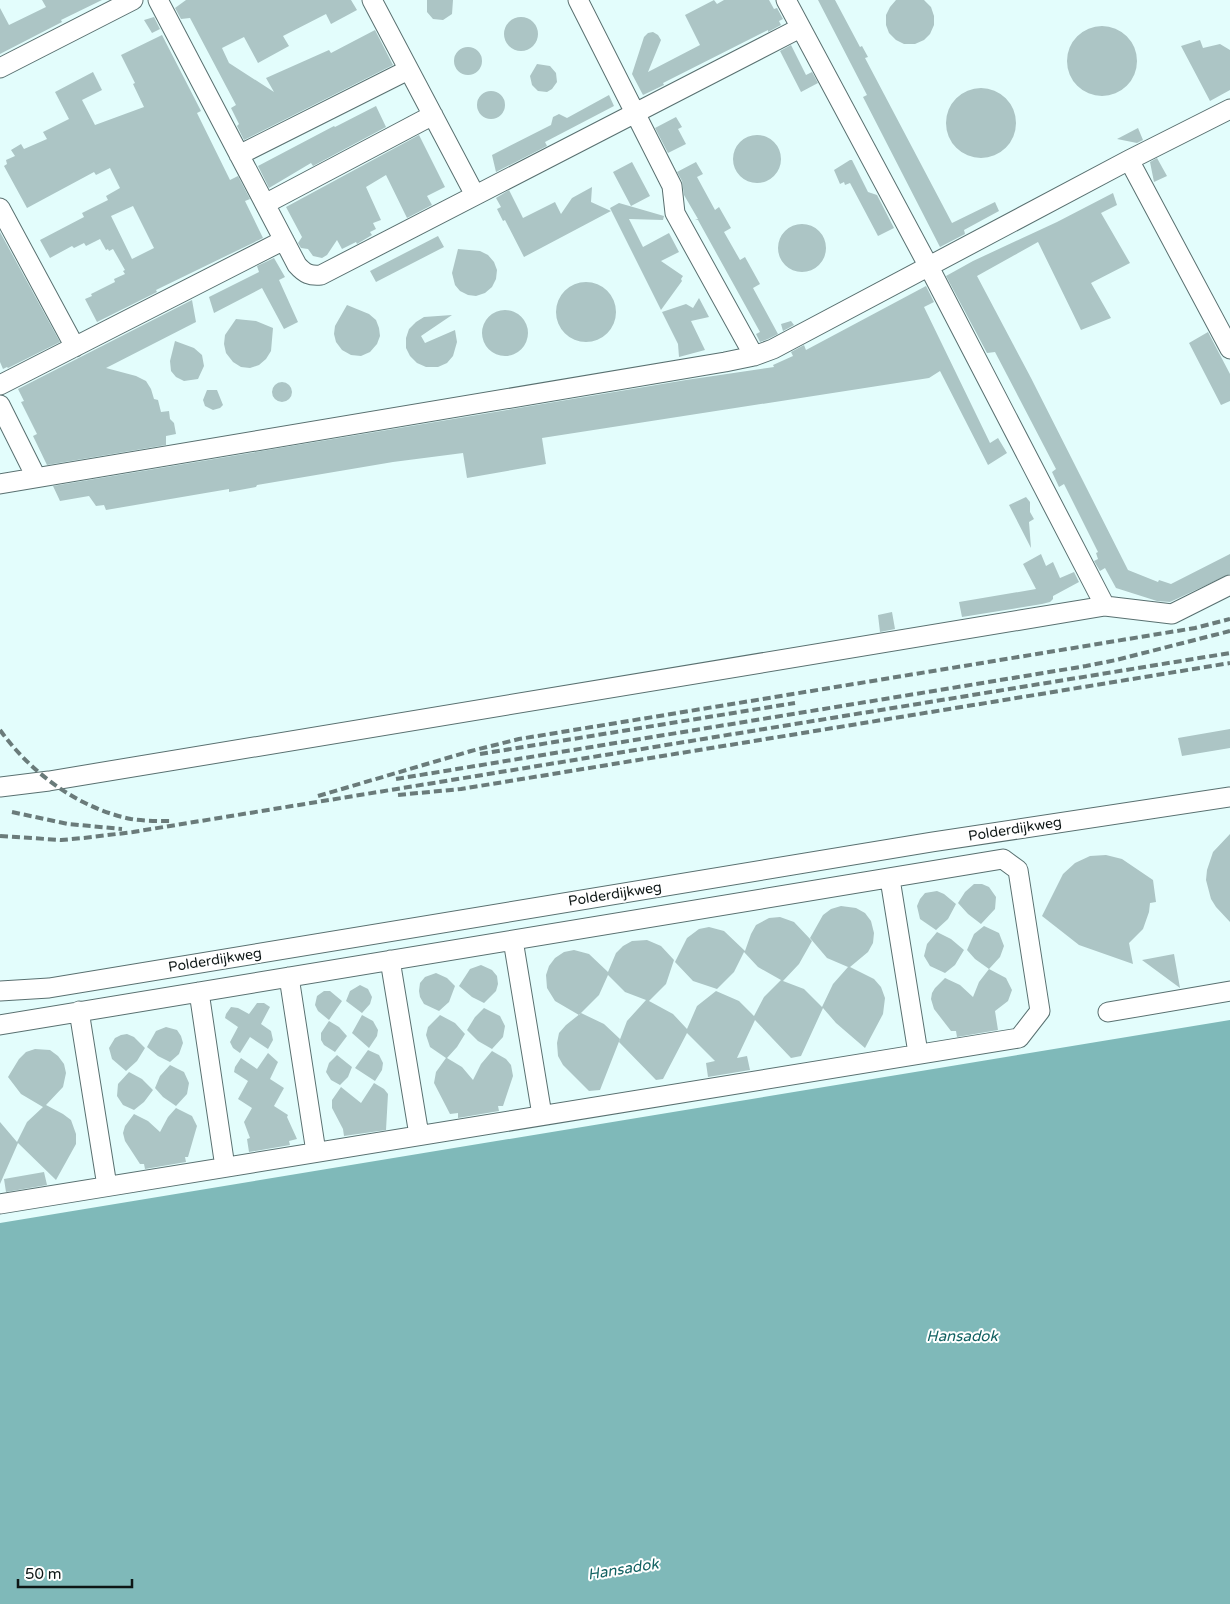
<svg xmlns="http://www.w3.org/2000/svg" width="1230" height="1604" viewBox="0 0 1230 1604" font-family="'Varela Round',sans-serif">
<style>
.water{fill:#7fb9b9}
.building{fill:#acc5c5;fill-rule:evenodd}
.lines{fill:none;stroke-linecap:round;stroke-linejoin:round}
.minor-casing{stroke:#597070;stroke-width:21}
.minor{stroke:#fff;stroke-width:19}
.rail{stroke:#6a7b7a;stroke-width:4;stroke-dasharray:8 4;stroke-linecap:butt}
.labels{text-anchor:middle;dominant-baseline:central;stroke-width:4;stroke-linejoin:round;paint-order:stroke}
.street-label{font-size:14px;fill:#0e1716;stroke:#fff}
.water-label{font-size:15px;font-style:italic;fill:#126262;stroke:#fff}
</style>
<rect width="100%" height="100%" fill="#e3fdfc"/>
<path class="water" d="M1230 1020V1604H0V1223Z"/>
<path class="building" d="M42 0H102L61 20 62 22 0 54V8L9 25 46 7Z
M186 0H351L357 10 331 24 326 14 283 36 289 46 258 63 244 37 222 48 229 63 274 92 266 78 329 50 331 53 375 30 393 65 244 140 237 126 239 124 231 108 236 105 190 18 181 19 175 8Z
M427 0H453L452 14 443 20 433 19 427 12Z
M714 0 717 4 724 0H769L774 9 777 8 783 19 779 21 781 25 768 32V30L663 83 664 85 643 95 632 74 644 37 648 33 653 32 658 35 661 40 648 72 700 45 685 15Z
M818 0H835L860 47 862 46 868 57 865 58 952 223 995 202 999 211 964 230 965 234 940 247 863 97 867 95Z
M896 0H924L931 7 934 16V25L930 34 924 40 915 44H904L896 40 889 33 886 25V15L890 7Z
M504 34a17 17 0 1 1 34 0a17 17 0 1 1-34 0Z
M154 17 160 29 152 33 144 20Z
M1067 61a35 35 0 1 1 70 0a35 35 0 1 1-70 0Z
M162 35 201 111 197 113 230 180 238 176 250 199 245 201 263 238 156 290 157 292 97 322 85 299 92 296 91 294 115 282 114 279 125 274 123 271 125 270 113 249 109 251 108 249 106 250 100 239 86 246 84 243 74 248 72 246 50 258 40 240 84 217 82 213 108 200 106 196 120 188 110 168 96 175 94 172 27 208 4 166 7 164 6 160 15 156 11 150 21 144 24 149 47 139 43 132 69 119 55 92 93 72 102 90 82 100 95 125 144 107 133 84 135 83 121 55ZM133 206 154 248 132 259 111 216Z
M1200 40 1203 48 1220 44 1230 50V90L1210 101 1181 46Z
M791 45 806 75 812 72 818 83 801 92 780 51Z
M454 61a14 14 0 1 1 28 0a14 14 0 1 1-28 0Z
M537 64 550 66 556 73 557 82 552 89 547 92 538 91 532 85 530 76Z
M946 123a35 35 0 1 1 70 0a35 35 0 1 1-70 0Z
M477 105a14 14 0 1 1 28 0a14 14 0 1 1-28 0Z
M609 95 614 106 545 142 547 146 496 172 492 155 551 125 553 117 559 114 567 118Z
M376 106 386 127 313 166 311 163 269 188 258 166 334 126 335 127Z
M676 117 682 127 678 129 686 144 668 153 655 128Z
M1138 128 1143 140 1137 143 1117 139Z
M733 159a24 24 0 1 1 48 0a24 24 0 1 1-48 0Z
M419 135 445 187 427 196 432 205 407 218 386 175 366 187 381 220 373 223 376 229 370 232 372 235 357 244 356 242 342 249 337 240 327 255 322 258 313 256 308 249 301 248 298 243 302 237 286 207Z
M1157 158 1167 176 1154 182 1150 162Z
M850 160H852L868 192 877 195 894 228 878 236 850 183 845 185 844 182 840 184 834 170Z
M632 162 650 196 631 206 613 172Z
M696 162 703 174 697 177 715 210 719 207 731 228 724 232 740 260 745 257 760 284 753 288 778 334 768 339 760 342 756 334 760 332 698 220H695L698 219 684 195 682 181 677 172Z
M592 187 591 202 611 211 524 257 505 220 503 221 497 209 501 207 496 198 509 190 523 218 555 202 561 214 572 198Z
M1113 193 1117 205 1101 213 1130 263 1091 283 1111 318 1081 330 1038 242 977 276 1031 378 1128 570 1158 582 1159 580 1171 584 1230 554V574L1170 602 1157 601 1116 588 1105 568 1100 571 1094 561 1098 559 1096 553 1098 552 1064 484 1059 487 1052 472 1056 469 995 352 987 353 946 276 973 261 1057 222Z
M619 203 664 216 663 220 629 219 643 247 669 233 679 252 661 261 683 276 681 279 682 281 661 310 610 208Z
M778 248a24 24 0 1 1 48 0a24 24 0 1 1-48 0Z
M0 232 60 342 8 368 7 367 3 369 0 362Z
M438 236 444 247 376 282 370 271Z
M458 249 480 251 488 255 494 262 497 270 496 279 492 287 485 293 476 296 468 295 460 291 455 285 452 273Z
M274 258 285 277 279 280 298 322 284 329 262 288 214 313 209 297 259 272 257 266Z
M556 312a30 30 0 1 1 60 0a30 30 0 1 1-60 0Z
M926 286 934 302 924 307 990 443 998 438 1007 453 988 465 940 371 929 378 542 438 546 464 467 478 463 453 393 462 257 485 256 487 229 492V489L106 510 104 505 96 506 89 496 60 501 53 486 686 380 774 367 773 365 793 356 791 352 804 345 806 350Z
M699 298 709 317 691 321 705 350 679 357 678 344 662 312 686 304 693 308Z
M192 300 196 322 106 368 136 376 146 381 151 389 154 399 158 400 161 412 169 411 170 419 174 423 176 434 166 436V445L47 465 33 436 37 434 21 402 24 401 18 389Z
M347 305 369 314 376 320 379 328 380 336 377 344 370 352 361 356 351 355 342 350 336 342 334 334 335 326Z
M482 333a23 23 0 1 1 46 0a23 23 0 1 1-46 0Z
M452 315 421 336 425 343 455 330 457 342 453 356 447 363 438 367H426L417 363 410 356 406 348V338L409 329 416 322 424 317Z
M236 319 256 321 273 328 271 351 266 359 259 365 250 368 241 367 233 362 226 353 224 344 225 335Z
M791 321 794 325 783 331 781 324Z
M1208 332 1230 374V401L1221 405 1189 343Z
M175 341 194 348 202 355 204 366 198 379 184 381 176 377 171 371 170 361Z
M272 392a10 10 0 1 1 20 0a10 10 0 1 1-20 0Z
M207 390H217L223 405 220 408 213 410 205 406 203 400Z
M1026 497 1030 502V512L1034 519 1029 522 1031 548 1009 505Z
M1041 554 1046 566 1053 562 1060 578 1074 572 1079 582 1053 596V599L1050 602 1042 604 962 617 959 602 1036 589 1023 564Z
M892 612 895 629 880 632 878 615Z
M1230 729V748L1182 756 1178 738Z
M1230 834V922L1216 907 1211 899 1206 880 1207 870 1213 852Z
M1106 855 1122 859 1153 880 1156 902 1150 903 1149 912 1143 929 1129 943 1133 964 1079 945 1042 916 1063 874 1075 863 1090 856Z
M974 884H982L989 887 996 897 995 909 981 924 968 914 958 903 965 892Z
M937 891 944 894 956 904 948 919 936 930 920 919 917 906 920 899 925 893Z
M841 906 856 908 865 913 871 921 874 933 873 943 868 952 850 967 874 979 881 987 885 998 883 1014 865 1048 836 1023 823 1008 801 1056 791 1058 755 1020 737 1058 747 1056 750 1070 708 1077 706 1063 715 1061 687 1033 663 1079 656 1080 619 1042 627 1021 646 1000 625 992 608 975 599 995 579 1015 555 1001 547 988 546 975 549 966 555 958 564 952 574 950 589 954 608 972 616 953 623 946 632 941 647 940 661 946 674 960 666 984 649 1001 673 1014 687 1029 697 1006 716 991 739 1001 754 1016 764 997 781 980 758 967 744 952 734 972 717 989 693 981 675 962 687 938 699 929 709 927 724 931 745 951 751 934 756 925 769 918 780 917 794 922 812 941 799 964 783 981 804 989 822 1007 833 984 848 967 827 958 810 938 823 915 831 909Z
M984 926 999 933 1004 946 1000 957 989 969 975 959 967 950 974 934Z
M937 932 951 939 964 950 955 965 945 973 930 966 924 956 927 944Z
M1174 954 1180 988 1142 960Z
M481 965 492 970 497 976 498 984 496 991 484 1003 472 997 459 986 470 969Z
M989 969 1006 978 1012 990 1008 1001 995 1011 998 1030 957 1037 956 1031H951L934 1009 931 999 932 993 935 988 945 978 960 985 973 997 979 982Z
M436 973 447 978 455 986 449 1002 439 1011 424 1004 420 997 419 991 420 983 425 977Z
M360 985 368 989 372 997 370 1004 362 1013 346 1001 350 991Z
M324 991H330L342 1001 329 1020 318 1011 315 1005 317 996Z
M257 1003H264L270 1007 261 1024 271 1031 273 1040 268 1049 250 1037 240 1053 233 1048 230 1042 238 1027 225 1018 226 1014 231 1007 238 1008 249 1014Z
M484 1008 500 1016 505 1026 503 1037 492 1049 478 1041 467 1030 475 1017Z
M581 1013 604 1024 620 1039 600 1090 589 1091 563 1065 558 1056 557 1043 559 1033 566 1025Z
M362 1015 373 1021 378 1030 377 1036 369 1048 352 1033Z
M440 1015 455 1023 465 1034 457 1047 447 1058 462 1067 473 1080 481 1064 492 1051 506 1059 511 1065 513 1076 503 1106H498L499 1111 458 1118V1113L450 1114 434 1083 436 1072 446 1058 430 1047 426 1035 428 1027Z
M329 1021 339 1027 347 1036 335 1052 324 1045 321 1040V1033Z
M166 1027 177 1030 181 1036 183 1043 179 1054 170 1062 158 1056 147 1047 156 1031Z
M127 1034 134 1037 145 1048 137 1061 126 1071 112 1059 109 1048 115 1038 121 1035Z
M35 1049 50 1050 58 1056 64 1064 66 1073 63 1087 46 1105 63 1114 71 1120 76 1134V1144L56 1180 18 1143 0 1184V1122L17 1142 27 1122 43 1107 21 1094 8 1077 19 1059 26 1052Z
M368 1050 379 1055 383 1063 382 1070 375 1081 355 1068Z
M268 1053 278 1062 270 1079 284 1088 274 1106 288 1115 287 1117 297 1139 289 1141 290 1145 249 1152 247 1139 250 1138 244 1122 252 1108 238 1099 248 1081 234 1072 235 1067 241 1058 257 1069Z
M337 1055 352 1067 348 1077 340 1085 331 1080 326 1072 329 1063Z
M170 1065 184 1072 189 1083 187 1094 176 1106 163 1097 155 1088 160 1076Z
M129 1072 142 1079 153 1090 144 1102 134 1110 123 1105 117 1096 118 1084Z
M374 1083 384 1089 388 1094 386 1130 344 1136 343 1129 332 1108V1100L341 1087 361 1103Z
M176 1108 192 1116 197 1126 188 1157H185L186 1162 145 1169 144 1164H140L125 1141 123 1133 125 1126 134 1114 148 1121 160 1132 168 1117Z
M44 1172 47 1185 6 1192 4 1179Z"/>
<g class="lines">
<g class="minor-casing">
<path id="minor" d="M158 0 297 265C305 274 310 276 321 275L800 28
M372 0 475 195
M578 0 672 186 675 213 754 356
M786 0 929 267 1105 606
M0 68 133 0
M239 155 408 70
M1129 160 1230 349
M265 204 433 115
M0 208 75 347
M0 385 284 240
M0 405 36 477
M0 484 725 362 754 356 773 349 1129 160 1230 109
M0 787 49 781 1105 606 1172 614 1230 585
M890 879 918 1053
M513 940 542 1115
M390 960 419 1135
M289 977 316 1152
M0 991 49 988 932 842 1230 797
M199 992 225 1167
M79 1011 107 1186
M1108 1012 1230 991
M0 1025 1003 859 1018 870 1040 1011 1019 1038 0 1204"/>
</g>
<use href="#minor" class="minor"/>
<path class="rail" d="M0 730C31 773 78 808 131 819 144 821 159 821 173 821
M480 754 795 703
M396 779 1086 666 1116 660 1230 631
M398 795 461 789 1230 663
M318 796 471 751 519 739 1195 628 1230 619
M12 812 68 824 122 829
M0 836 61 840 84 838 133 832 1230 653"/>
</g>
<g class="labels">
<g class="street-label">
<text transform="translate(1015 829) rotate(-9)">Polderdijkweg</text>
<text transform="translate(615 894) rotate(-9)">Polderdijkweg</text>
<text transform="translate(215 960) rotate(-9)">Polderdijkweg</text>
</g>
<g class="water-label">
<text x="962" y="1336">Hansadok</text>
<text transform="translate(623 1569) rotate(-9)">Hansadok</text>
</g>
</g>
<path d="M18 1579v8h114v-8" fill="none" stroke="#0e1716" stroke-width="2.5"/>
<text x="25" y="1579" font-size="15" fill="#0e1716" stroke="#ffffff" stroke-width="4" paint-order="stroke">50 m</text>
</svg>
